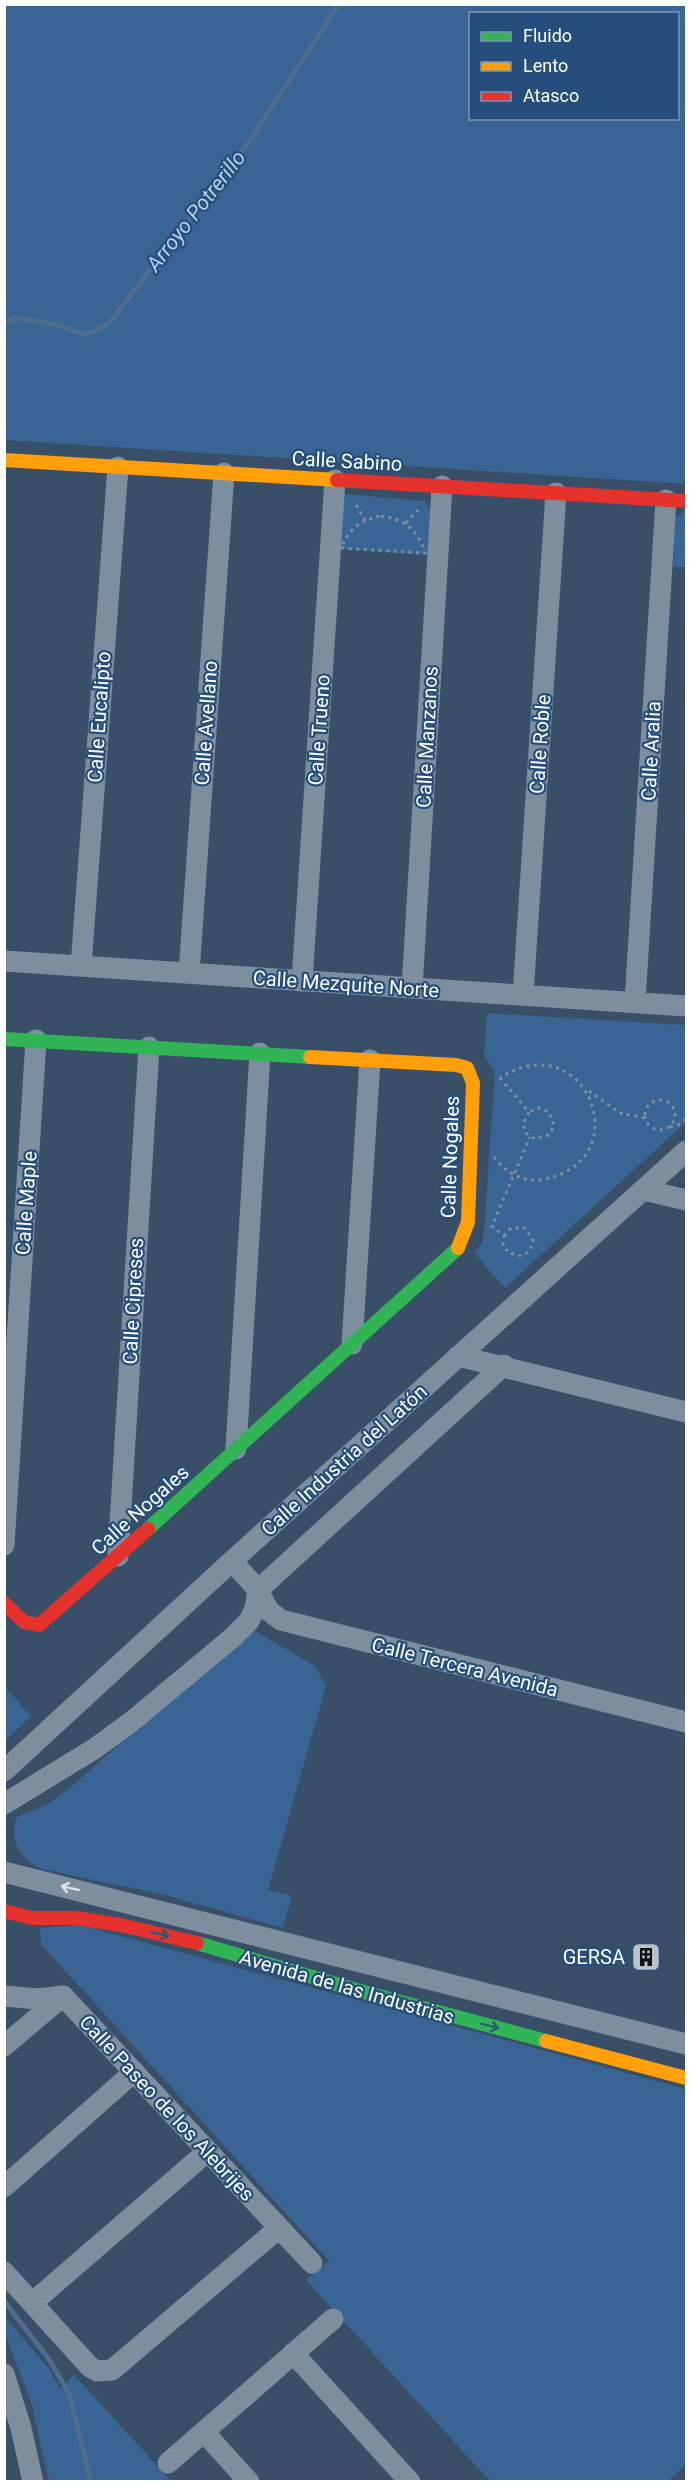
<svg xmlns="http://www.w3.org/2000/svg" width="691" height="2486" viewBox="0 0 691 2486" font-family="Roboto,sans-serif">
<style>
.green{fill:#386593;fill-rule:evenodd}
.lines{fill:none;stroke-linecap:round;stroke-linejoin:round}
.stream{stroke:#4f6c8c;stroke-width:5}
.path{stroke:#7d8e9f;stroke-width:3;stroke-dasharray:3 4.5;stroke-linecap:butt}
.street{stroke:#7d8e9f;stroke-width:21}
.fast{stroke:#30b455;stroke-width:14}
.slow{stroke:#ff9f0a;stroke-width:14}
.jam{stroke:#e5322d;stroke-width:14}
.oneway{stroke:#dee3e7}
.oneway2{stroke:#275d76}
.labels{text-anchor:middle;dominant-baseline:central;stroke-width:4.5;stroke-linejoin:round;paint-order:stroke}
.street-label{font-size:20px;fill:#fff;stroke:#254e7c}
.poi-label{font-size:20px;fill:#fff;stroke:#254e7c;text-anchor:end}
.water-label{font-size:21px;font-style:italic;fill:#b4d0ed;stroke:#254e7c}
</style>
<rect width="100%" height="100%" fill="#394f68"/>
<path class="green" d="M4 5H686V484L5 440ZM470 14H678V118H470Z
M345 494 425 501 430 509 428 555 338 549 339 501Z
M686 510V567H673L675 519Z
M487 1013 686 1025V1122L505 1288 474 1253 482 1243 484 1231 495 1074 484 1054Z
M253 1630 315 1666 326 1686 268 1890 292 1896 283 1928 165 1895 42 1869C21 1861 8 1840 17 1817L46 1805 70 1788 240 1637Z
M4 1686 31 1716 5 1741H4Z
M80 1925 686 2089V2465L668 2481H490L306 2280 329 2261 41 1944 40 1928Z
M4 2316 50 2370 60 2389 74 2375 171 2481H49L31 2402 5 2334Z"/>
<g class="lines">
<path class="stream" d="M4 323 16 318 55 324 84 334 98 330 110 322 245 148 339 4
M4 2301 48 2358 69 2393 91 2482"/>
<path class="path" d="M356 505 365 520
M381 516C405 519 418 530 425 553L341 548C350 528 360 520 381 516Z
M406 523 419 509
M500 1078 529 1112 523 1124 526 1133 535 1139 549 1135 554 1126 549 1112 540 1108 529 1112
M589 1091 620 1113 645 1118
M645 1115a15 15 0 1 1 30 0a15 15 0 1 1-30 0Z
M670 1127 678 1125 686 1119
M494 1157C506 1173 524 1184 545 1179 641 1159 584 1021 499 1079L496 1076
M504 1236 511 1228H525L533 1241 530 1250 522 1256 509 1253 503 1245 504 1236 492 1226 530 1137"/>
<path class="street" d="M4 961 686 1006
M81 966 118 467
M189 973 224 473
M302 981 335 480
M412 988 442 486
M523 995 556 493
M635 1002 666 500
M644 1190 686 1200
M352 1344 370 1060
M458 1356 686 1412
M236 1449 260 1053
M4 1545 36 1040
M118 1556 149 1047
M232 1561 258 1590 269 1611 281 1620 686 1722
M258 1590 504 1365
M4 1771 232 1561 686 1151
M4 1804 94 1749 131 1722 232 1638 249 1621 255 1609 258 1590
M4 1872 686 2044
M4 1996 38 1999 63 1996
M63 1996 312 2263
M4 2046 63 1996
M4 2187 134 2072
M4 2272 90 2367 97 2371 112 2370 279 2228
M32 2303 208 2151
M293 2353 410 2482
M4 2374 21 2428 33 2482
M204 2432 249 2482
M168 2463 333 2319"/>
<path class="fast" d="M4 1039 310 1057
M148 1529 458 1248
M197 1943 353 1989 546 2041"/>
<path class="slow" d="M4 460 337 480
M310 1057 456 1065 467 1068 473 1083 468 1222 458 1248
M546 2041 686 2078"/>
<path class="jam" d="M337 480 686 501
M4 1603 24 1622 39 1625 148 1529
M4 1911 32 1918H76L121 1925 197 1943"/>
</g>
<defs><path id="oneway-shaft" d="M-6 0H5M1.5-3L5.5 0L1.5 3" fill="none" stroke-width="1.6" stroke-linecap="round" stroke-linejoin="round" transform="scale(1.5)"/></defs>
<use class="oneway" href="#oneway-shaft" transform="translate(70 1888) rotate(-167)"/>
<g class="oneway2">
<use href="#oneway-shaft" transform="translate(160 1934) rotate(12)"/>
<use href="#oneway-shaft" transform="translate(490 2026) rotate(15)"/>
</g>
<defs>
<g id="building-square" transform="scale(1.5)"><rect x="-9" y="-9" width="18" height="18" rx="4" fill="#bac1ca" stroke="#254e7c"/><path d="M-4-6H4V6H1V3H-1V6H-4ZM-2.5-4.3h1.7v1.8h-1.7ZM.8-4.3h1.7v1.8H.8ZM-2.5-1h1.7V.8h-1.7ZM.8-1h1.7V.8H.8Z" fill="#111"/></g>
</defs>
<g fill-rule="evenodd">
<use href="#building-square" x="646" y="1957"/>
</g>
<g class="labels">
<g class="street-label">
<text transform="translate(347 461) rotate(3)">Calle Sabino</text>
<text transform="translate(99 717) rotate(-86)">Calle Eucalipto</text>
<text transform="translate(206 723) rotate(-86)">Calle Avellano</text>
<text transform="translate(319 730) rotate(-86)">Calle Trueno</text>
<text transform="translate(427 737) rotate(-87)">Calle Manzanos</text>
<text transform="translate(540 744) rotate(-86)">Calle Roble</text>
<text transform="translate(651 751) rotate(-87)">Calle Aralia</text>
<text transform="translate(346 984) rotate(4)">Calle Mezquite Norte</text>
<text transform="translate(450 1157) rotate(-88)">Calle Nogales</text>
<text transform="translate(26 1203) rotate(-86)">Calle Maple</text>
<text transform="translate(133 1301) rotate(-87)">Calle Cipreses</text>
<text transform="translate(344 1460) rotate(-42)">Calle Industria del Latón</text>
<text transform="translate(140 1510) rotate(-42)">Calle Nogales</text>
<text transform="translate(465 1667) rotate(14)">Calle Tercera Avenida</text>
<text transform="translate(347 1987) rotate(16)">Avenida de las Industrias</text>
<text transform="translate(167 2108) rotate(47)">Calle Paseo de los Alebrijes</text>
</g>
<g class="poi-label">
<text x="625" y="1957">GERSA</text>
</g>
<g class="water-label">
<text transform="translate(196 211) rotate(-52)">Arroyo Potrerillo</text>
</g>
</g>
<rect width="691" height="2486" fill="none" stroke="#ffffff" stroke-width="12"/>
<rect x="469" y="12" width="210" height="108" fill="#254e7c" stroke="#7c95b0" stroke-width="1.5"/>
<rect x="481" y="32" width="30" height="9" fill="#30b455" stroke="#7c95b0" stroke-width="1.5"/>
<text x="523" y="42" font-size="18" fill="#ffffff">Fluido</text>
<rect x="481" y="62" width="30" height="9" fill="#ff9f0a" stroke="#7c95b0" stroke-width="1.5"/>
<text x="523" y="72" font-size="18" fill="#ffffff">Lento</text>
<rect x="481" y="92" width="30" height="9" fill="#e5322d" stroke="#7c95b0" stroke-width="1.5"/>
<text x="523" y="102" font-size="18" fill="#ffffff">Atasco</text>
</svg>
